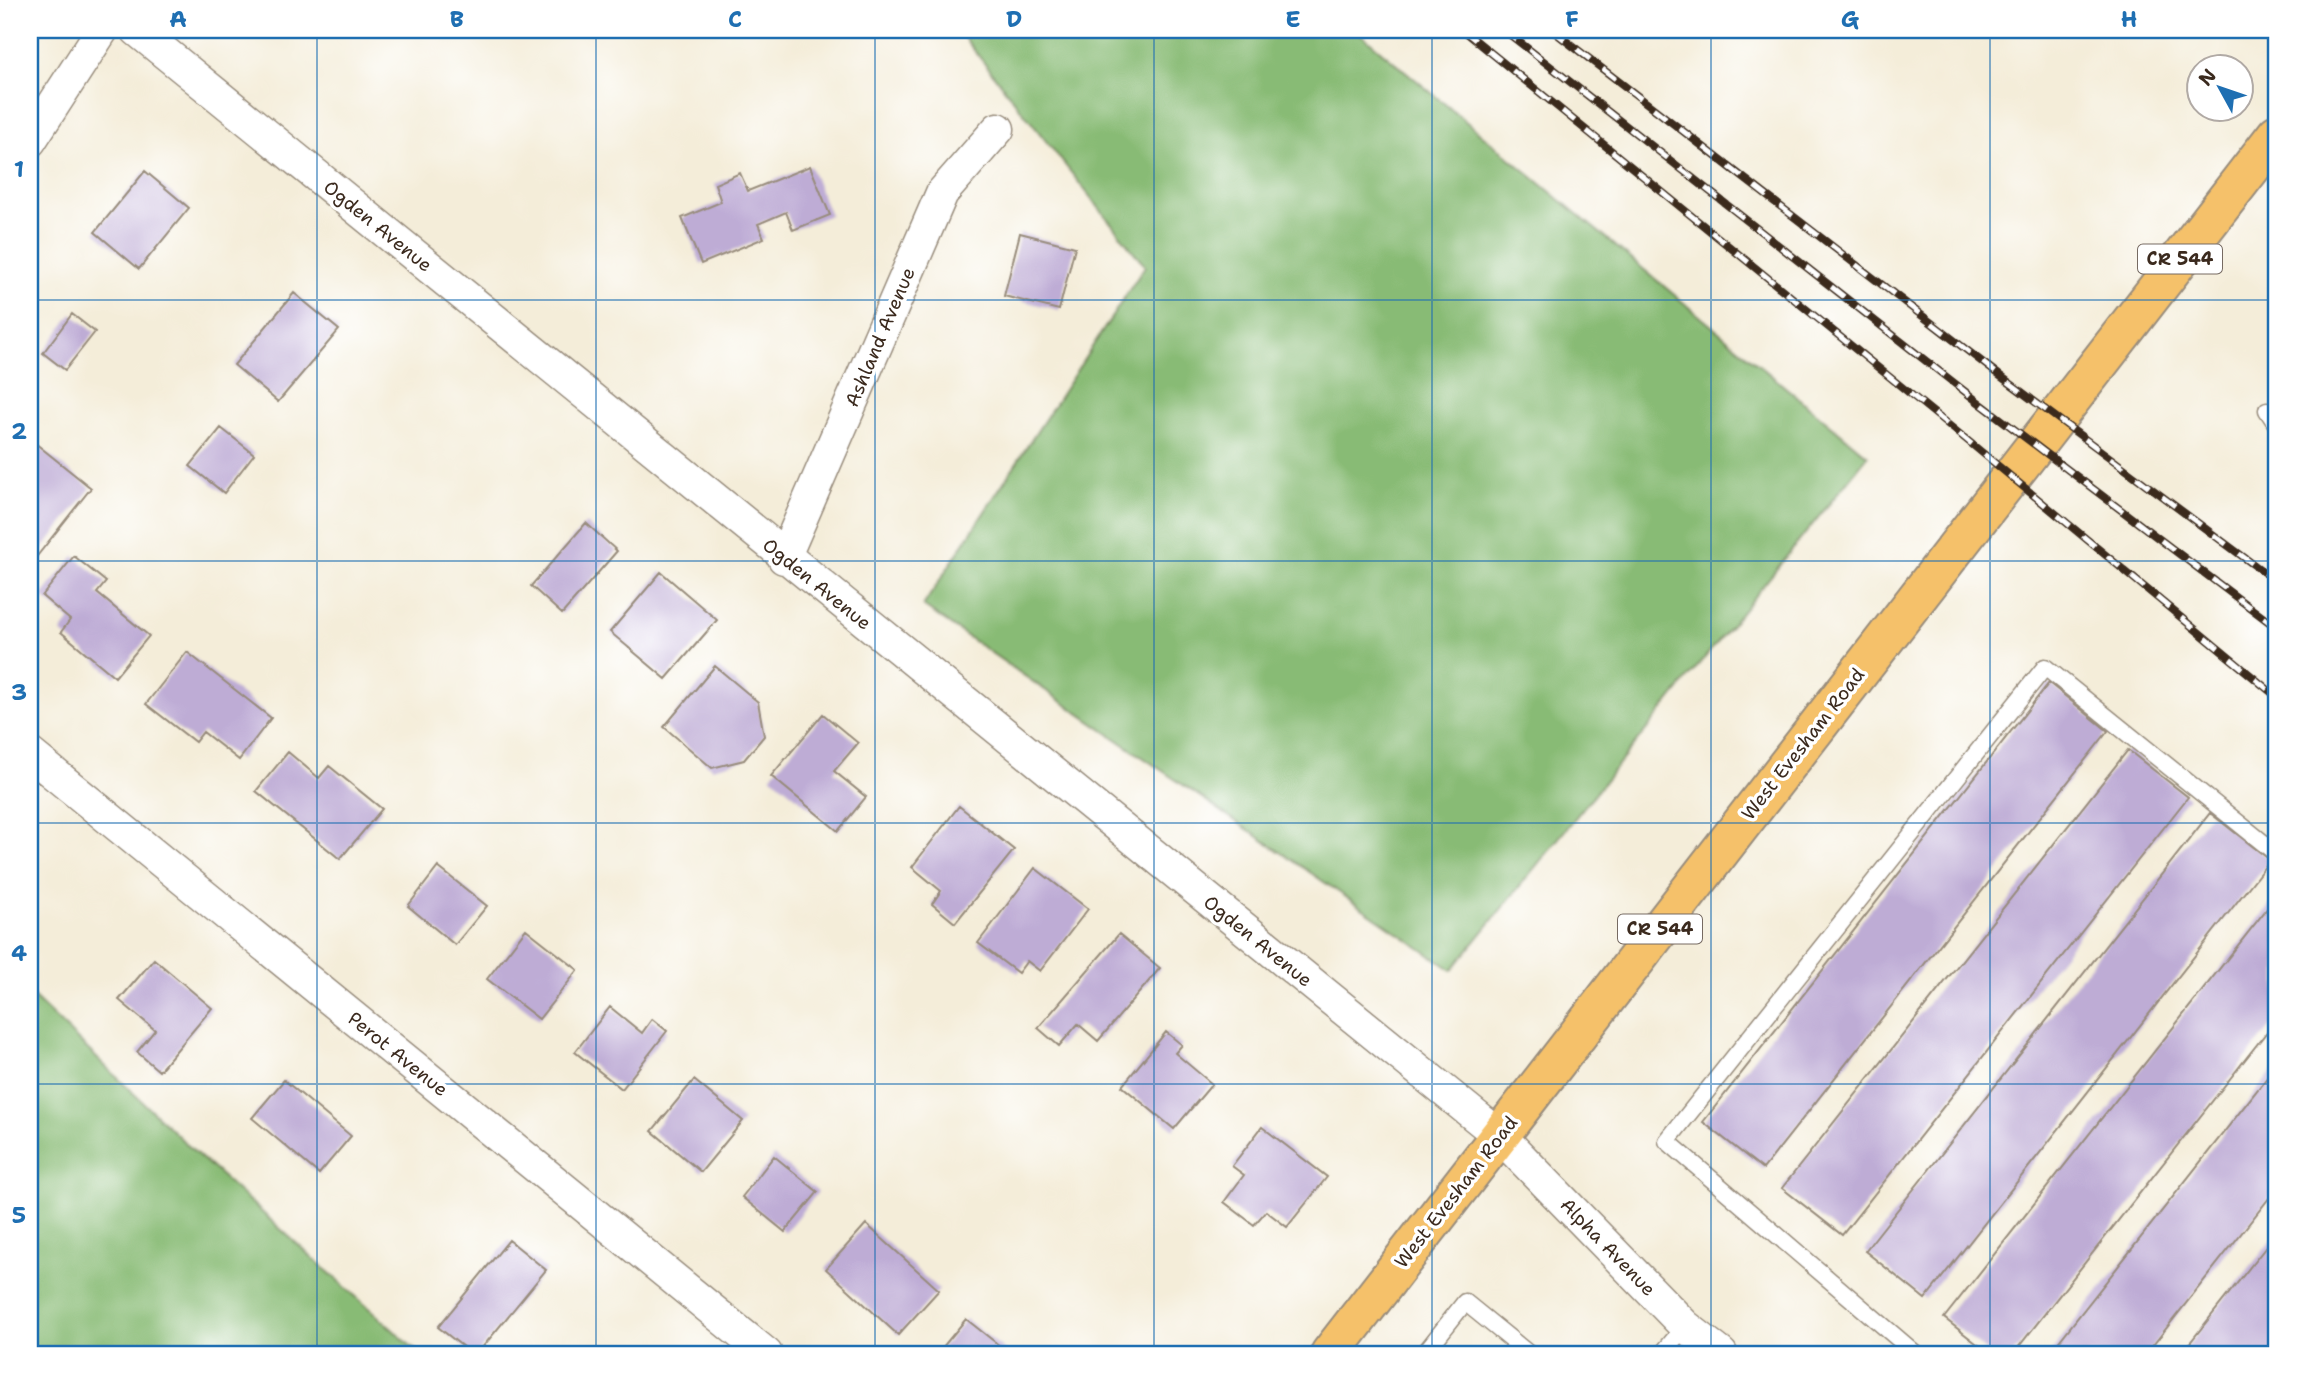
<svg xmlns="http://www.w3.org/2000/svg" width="2307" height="1384" viewBox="0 0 2307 1384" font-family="'Shantell Sans',sans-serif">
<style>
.forest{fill:#88bb74;stroke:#627249;stroke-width:2}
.building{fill:#beacd5}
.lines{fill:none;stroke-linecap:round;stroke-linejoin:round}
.service-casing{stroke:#988c7c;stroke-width:19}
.minor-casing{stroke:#988c7c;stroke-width:35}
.primary-casing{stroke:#988c7c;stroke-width:42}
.service{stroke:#fff;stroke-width:16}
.minor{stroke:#fff;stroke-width:32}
.primary{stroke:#f5c16b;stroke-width:38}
.rail-casing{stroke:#3b2a1e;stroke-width:8}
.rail{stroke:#fff;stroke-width:5;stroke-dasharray:16;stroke-linecap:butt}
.grid{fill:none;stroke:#1f6fb2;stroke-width:2;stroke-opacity:0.55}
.labels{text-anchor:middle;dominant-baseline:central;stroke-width:7;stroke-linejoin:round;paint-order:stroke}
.shield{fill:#fff;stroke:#766a62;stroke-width:2}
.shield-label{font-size:18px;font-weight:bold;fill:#3b2a1e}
.street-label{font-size:19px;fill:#3b2a1e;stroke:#fff}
.neatline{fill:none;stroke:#1f6fb2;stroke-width:2.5}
.grid-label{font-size:23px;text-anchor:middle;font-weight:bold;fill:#1f6fb2}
</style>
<rect width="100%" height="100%" fill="#fff"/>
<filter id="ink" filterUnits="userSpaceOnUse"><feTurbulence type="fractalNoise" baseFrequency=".0143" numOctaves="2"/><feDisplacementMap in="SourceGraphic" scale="14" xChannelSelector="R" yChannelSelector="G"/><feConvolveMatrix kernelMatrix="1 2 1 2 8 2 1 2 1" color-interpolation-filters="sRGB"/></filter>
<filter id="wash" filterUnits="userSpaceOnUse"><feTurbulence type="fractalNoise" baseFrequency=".00686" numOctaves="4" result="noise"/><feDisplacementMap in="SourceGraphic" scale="28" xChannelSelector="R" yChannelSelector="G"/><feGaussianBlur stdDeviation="1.57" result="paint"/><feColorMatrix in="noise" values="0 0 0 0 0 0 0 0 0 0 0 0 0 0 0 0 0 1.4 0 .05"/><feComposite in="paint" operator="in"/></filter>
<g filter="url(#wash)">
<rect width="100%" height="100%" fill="#f4edd9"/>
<path class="forest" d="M958 30H1356L1868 456 1452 970 923 606 1145 266Z
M30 994 198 1155 420 1354H30Z"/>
<g id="blocks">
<path class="building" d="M810 166 830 215 793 230 786 212 758 224 764 238 701 264 682 218 721 202 715 184 740 173 748 191Z
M145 171 189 208 139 269 95 232Z
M1020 233 1075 247 1059 310 1004 296Z
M294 293 339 330 278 402 234 365Z
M72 314 95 332 65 370 43 353Z
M221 428 254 454 224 493 190 466Z
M30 439 91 488 30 565Z
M586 523 617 551 562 614 531 586Z
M74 556 106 582 97 593 149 636 115 677 61 632 70 620 42 596Z
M661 572 717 620 666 679 610 632Z
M187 652 271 718 239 760 203 732 195 742 146 704Z
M715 666 758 702 764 736 744 760 712 768 664 727Z
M2049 683 2108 731 1763 1169 1703 1122Z
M823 714 858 743 834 771 866 797 838 831 771 776Z
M2128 750 2188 797 1842 1235 1782 1188Z
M288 752 319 778 329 766 382 809 340 859 256 791Z
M959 806 1014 850 955 923 932 904 941 891 912 867Z
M2210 813 2270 860 1925 1299 1865 1251Z
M438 867 487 906 455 945 408 906Z
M1035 868 1088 909 1040 971 1027 961 1018 973 978 943Z
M2277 896V1019L2013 1354H1990L1944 1318Z
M526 929 578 970 539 1019 487 979Z
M1119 934 1160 968 1098 1041 1078 1024 1059 1046 1038 1028Z
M154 959 212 1008 159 1071 137 1052 155 1030 119 1000Z
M610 1007 642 1033 652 1019 667 1031 622 1089 575 1052Z
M1166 1032 1182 1045 1175 1053 1212 1084 1174 1129 1122 1086Z
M2277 1065V1188L2146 1354H2049Z
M284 1080 351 1136 319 1174 252 1118Z
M694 1080 743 1121 701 1172 652 1131Z
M1262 1127 1327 1177 1287 1227 1266 1211 1254 1225 1224 1202 1244 1175 1232 1166Z
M774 1156 818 1192 785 1232 742 1197Z
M866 1224 939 1290 898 1335 826 1269Z
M2277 1233V1354H2181Z
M509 1240 546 1270 477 1354H472L438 1327Z
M966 1319 1010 1354H937Z"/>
</g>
</g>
<g filter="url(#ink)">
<use href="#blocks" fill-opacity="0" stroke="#988c7c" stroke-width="2"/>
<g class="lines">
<g class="service-casing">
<path id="service" d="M2267 410 2277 425
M1424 1354 1465 1302 1529 1354
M1662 1354 1685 1326
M1916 1354 1667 1141 2045 667 2277 854"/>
</g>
<g class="minor-casing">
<path id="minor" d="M137 30 1500 1136 1685 1326 1721 1354
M30 141 102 30
M784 558 942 193 998 129
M30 754 766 1354"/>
</g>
<g class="primary-casing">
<path id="primary" d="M1330 1354 2277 134"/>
</g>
<use href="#service" class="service"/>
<use href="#minor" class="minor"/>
<use href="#primary" class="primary"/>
<g class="rail-casing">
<path id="rail" d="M1463 30 1956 431 2277 697
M1504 30 1977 401 2277 628
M1552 30 1999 375 2277 582"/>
</g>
<use href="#rail" class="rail"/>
</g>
</g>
<path class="grid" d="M317 30V1354M596 30V1354M875 30V1354M1154 30V1354M1432 30V1354M1711 30V1354M1990 30V1354M30 300H2277M30 561H2277M30 823H2277M30 1084H2277"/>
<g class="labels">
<g class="shield">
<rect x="2138" y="244.5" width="84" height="29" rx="5"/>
<rect x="1618" y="914.5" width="84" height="29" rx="5"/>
</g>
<g class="shield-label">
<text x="2180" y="259">CR 544</text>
<text x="1660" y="929">CR 544</text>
</g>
<g class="street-label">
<text transform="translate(378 226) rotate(39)">Ogden Avenue</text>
<text transform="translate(880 337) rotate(-67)">Ashland Avenue</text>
<text transform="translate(817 584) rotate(39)">Ogden Avenue</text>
<text transform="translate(1803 744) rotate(-52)">West Evesham Road</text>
<text transform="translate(1258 941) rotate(39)">Ogden Avenue</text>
<text transform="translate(398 1054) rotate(39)">Perot Avenue</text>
<text transform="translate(1456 1192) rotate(-52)">West Evesham Road</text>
<text transform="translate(1608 1247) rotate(46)">Alpha Avenue</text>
</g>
</g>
<rect width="2307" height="1384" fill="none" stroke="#fff" stroke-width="77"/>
<g transform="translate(2220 88) rotate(310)"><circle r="33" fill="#ffffff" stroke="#b1aaa5" stroke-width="2"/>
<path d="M0-5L12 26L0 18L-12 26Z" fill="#1f6fb2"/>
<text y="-10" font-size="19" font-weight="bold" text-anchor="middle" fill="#3b2a1e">N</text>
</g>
<rect x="38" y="38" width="2230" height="1308" class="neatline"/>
<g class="grid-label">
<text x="178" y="27">A</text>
<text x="457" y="27">B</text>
<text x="735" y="27">C</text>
<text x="1014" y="27">D</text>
<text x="1293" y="27">E</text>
<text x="1572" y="27">F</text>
<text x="1850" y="27">G</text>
<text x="2129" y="27">H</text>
<text x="19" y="177">1</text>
<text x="19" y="439">2</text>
<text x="19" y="700">3</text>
<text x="19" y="961">4</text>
<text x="19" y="1223">5</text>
</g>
</svg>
